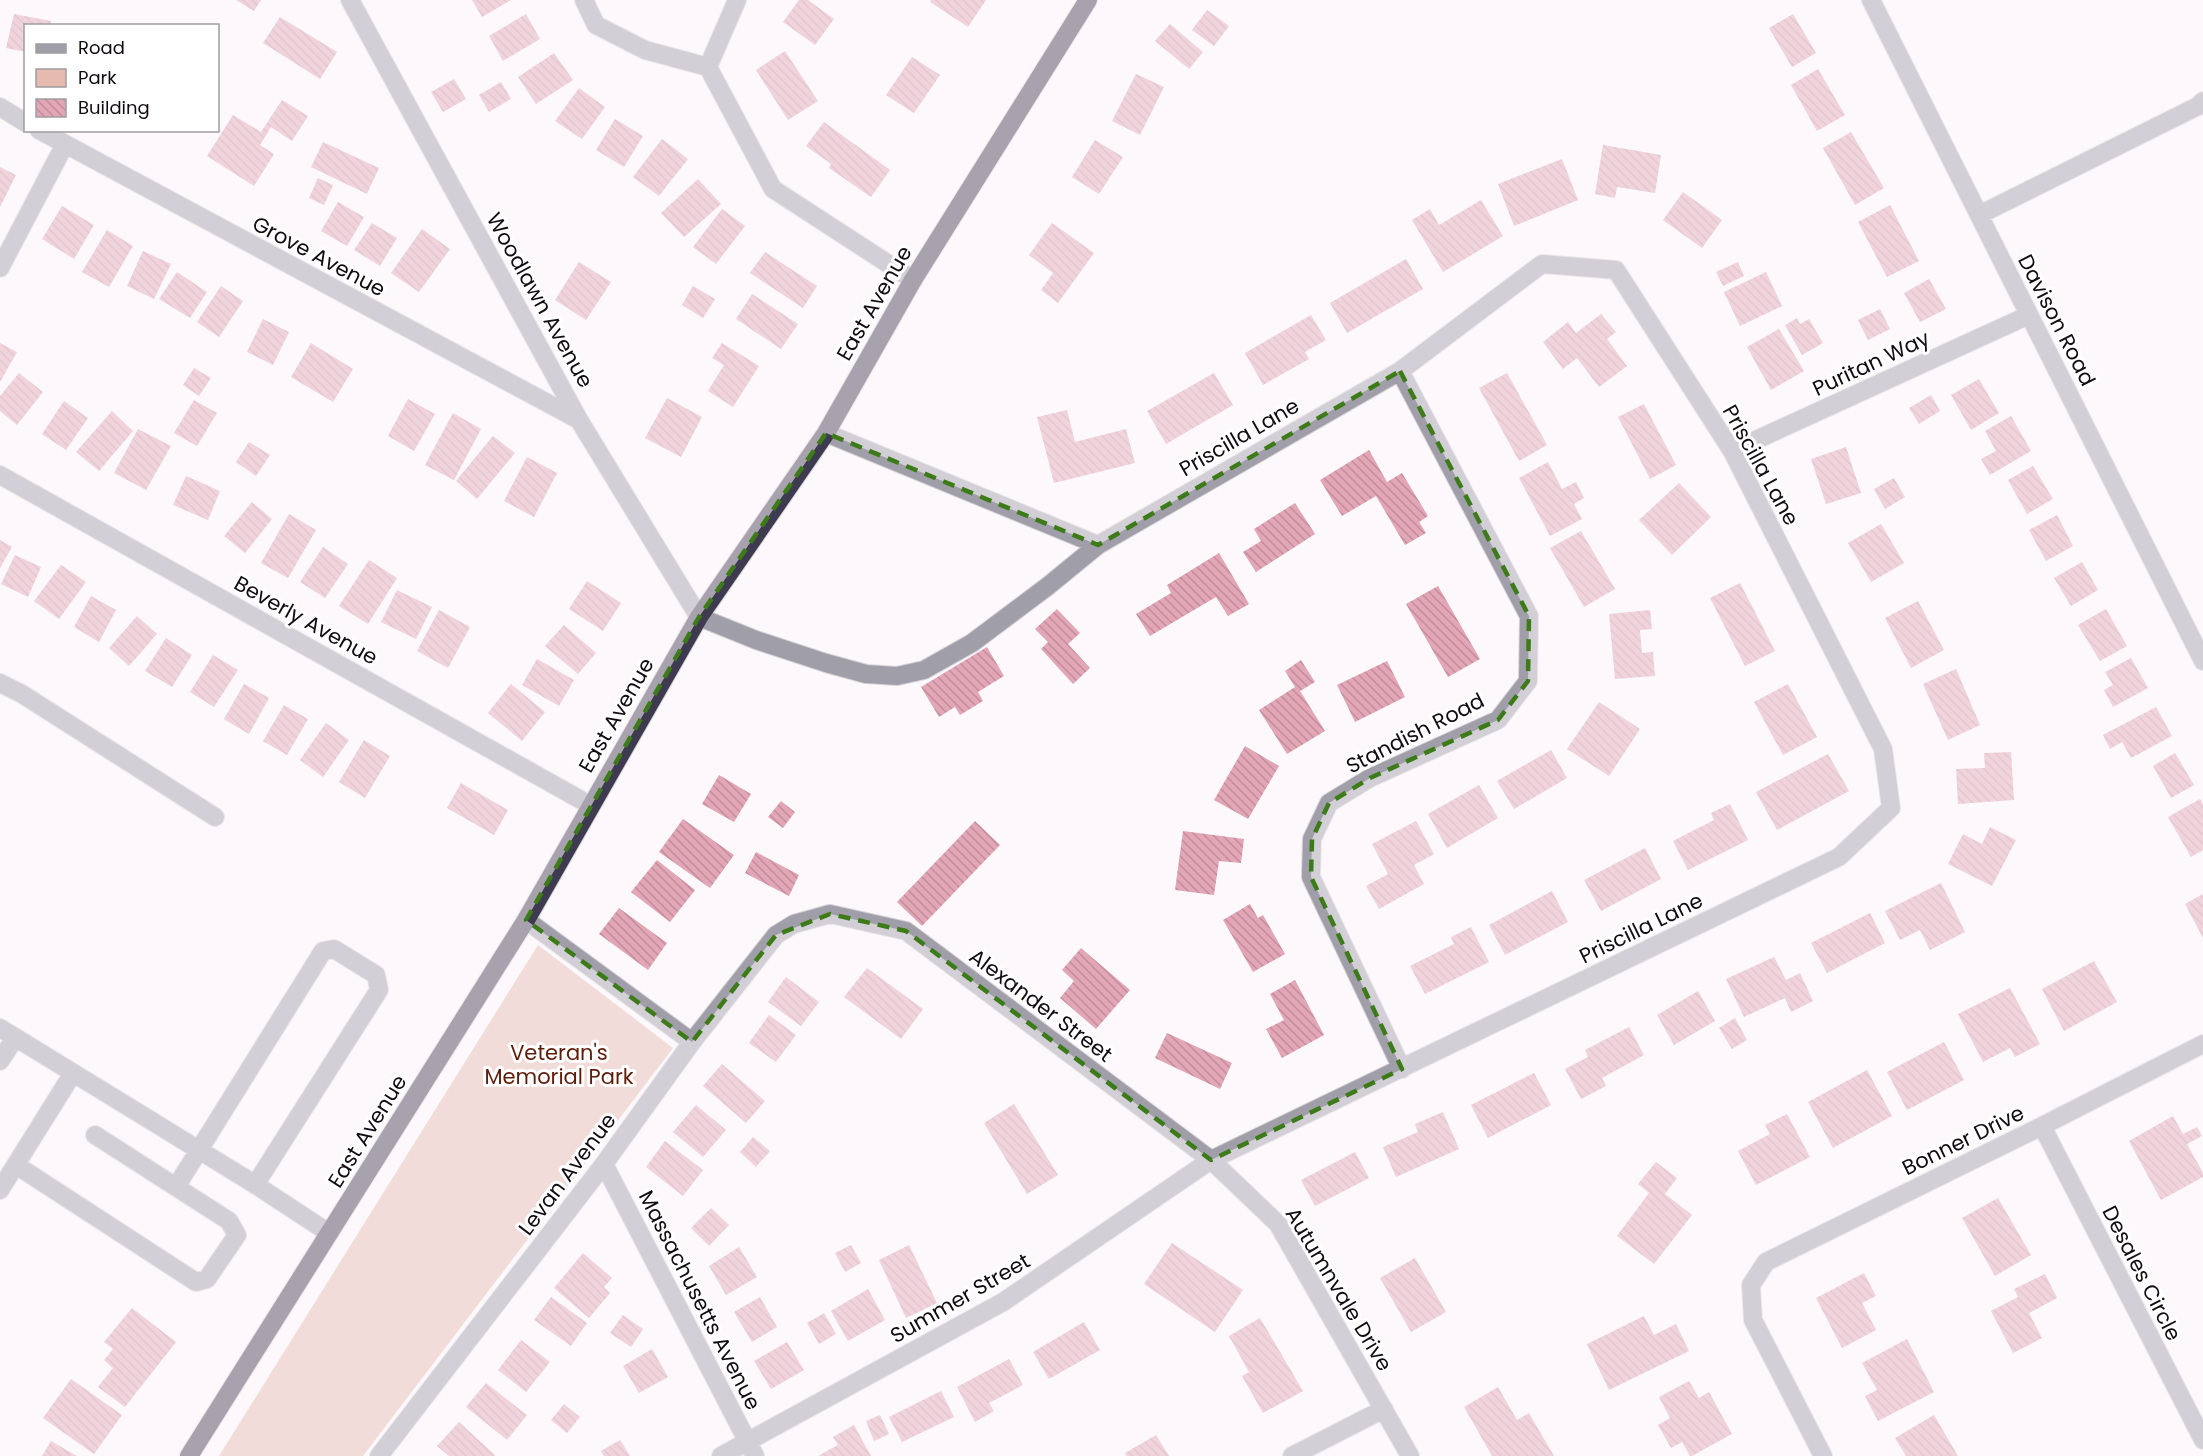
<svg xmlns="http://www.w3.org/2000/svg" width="2203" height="1456" viewBox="0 0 2203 1456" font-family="Poppins,sans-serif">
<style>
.park{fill:#e5bbaf}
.building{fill:url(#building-back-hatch)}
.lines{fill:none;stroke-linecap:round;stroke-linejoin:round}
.minor-casing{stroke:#d7d2d7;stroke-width:20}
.highway-casing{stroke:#d7d2d7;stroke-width:20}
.minor{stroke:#a09ea9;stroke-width:18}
.highway{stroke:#3e3a4f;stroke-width:18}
.marked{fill:none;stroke:#3d7b18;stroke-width:4.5;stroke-dasharray:12 8;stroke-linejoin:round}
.labels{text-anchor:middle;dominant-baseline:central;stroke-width:6;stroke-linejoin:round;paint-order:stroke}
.street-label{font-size:21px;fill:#120b12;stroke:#fff}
.park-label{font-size:21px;fill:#601b09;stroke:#fff}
</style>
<defs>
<pattern id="building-back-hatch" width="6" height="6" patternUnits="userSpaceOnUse" patternTransform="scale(1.5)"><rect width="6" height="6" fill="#e3a6b6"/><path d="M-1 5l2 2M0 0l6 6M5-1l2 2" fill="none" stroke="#c28e9b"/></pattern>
</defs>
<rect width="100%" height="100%" fill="#fdf8fc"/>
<path class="park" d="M538 945 673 1048 363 1456H219Z"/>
<path class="building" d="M236 0H261L254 11Z
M472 0H511L482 17Z
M799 0H808L834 19 815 45 783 22Z
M931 0H986L968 27 930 2Z
M1207 10 1229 26 1214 46 1192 30Z
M14 14 51 21 50 26H26V52L6 48Z
M526 14 540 39 503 61 489 36Z
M1793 14 1816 53 1792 67 1769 28Z
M280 17 337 52 320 79 263 43Z
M1170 24 1203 52 1189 69 1155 41Z
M785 51 818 101 788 120 756 70Z
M554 53 573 80 536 104 518 77Z
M912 57 940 75 914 113 886 95Z
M1818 69 1845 115 1817 131 1791 85Z
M1136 74 1164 87 1140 135 1112 121Z
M454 79 466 99 443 112 431 92Z
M501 82 511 99 489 112 479 95Z
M579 88 605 107 582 139 555 121Z
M282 100 308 116 292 141 271 127 260 145 274 154 254 186 207 156 233 115 261 132Z
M615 119 643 136 624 167 596 150Z
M824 122 890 170 871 197 829 168 831 164 806 146Z
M1851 132 1884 188 1855 205 1823 148Z
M662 139 688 159 659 196 633 177Z
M1095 140 1123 157 1099 194 1072 177Z
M323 142 379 168 367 194 311 167Z
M1603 145 1661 155 1655 193 1617 187 1615 198 1595 194Z
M1562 159 1578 200 1514 226 1498 184Z
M0 167 16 175 0 207Z
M318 178 333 185 324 205 309 198Z
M698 179 721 204 684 237 661 213Z
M1683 192 1722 220 1702 248 1663 220Z
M1481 200 1503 236 1443 272 1412 220 1430 209 1439 225Z
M338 202 364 217 347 246 321 231Z
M1890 205 1919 261 1887 277 1858 222Z
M62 206 94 225 74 259 42 239Z
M722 209 745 226 716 264 693 247Z
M372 223 397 238 380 266 354 250Z
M1052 223 1094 253 1058 303 1041 290 1053 273 1029 255Z
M422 229 450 249 419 292 391 273Z
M107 230 133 246 109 287 82 272Z
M143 251 171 264 154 299 127 286Z
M765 252 817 286 803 308 750 273Z
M1406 259 1423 289 1347 333 1330 303Z
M579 262 611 282 586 320 555 300Z
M1738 262 1744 276 1723 286 1716 272Z
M177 272 207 292 190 318 159 299Z
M1766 272 1782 306 1740 326 1724 292Z
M1929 279 1946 309 1920 322 1904 293Z
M221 286 243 301 219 337 197 322Z
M693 286 715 299 703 318 682 305Z
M752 294 798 324 781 349 736 319Z
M1880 309 1890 329 1868 340 1858 320Z
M1601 314 1616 332 1607 339 1627 366 1599 387 1577 358 1563 369 1543 342 1568 322 1576 333Z
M1311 315 1326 340 1305 352 1309 359 1263 385 1245 353Z
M1797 318 1800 324 1809 319 1823 343 1802 355 1785 325Z
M263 319 289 332 273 365 247 352Z
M1779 329 1804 371 1771 390 1747 347Z
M0 343 17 352 0 382Z
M311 343 353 369 333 402 291 377Z
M722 343 759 366 733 407 708 391 724 365 712 358Z
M194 368 211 378 199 396 183 385Z
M19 373 43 392 17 425 0 411V396Z
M1214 373 1233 405 1166 444 1147 411Z
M1507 373 1547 445 1519 461 1479 388Z
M1979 379 1999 413 1971 430 1951 395Z
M1931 395 1940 411 1919 424 1909 408Z
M667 398 702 417 681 457 645 438Z
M408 399 435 414 414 451 388 436Z
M194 400 217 413 197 446 174 433Z
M64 401 88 418 66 450 42 434Z
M1644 404 1676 465 1650 479 1618 417Z
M1067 410 1075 442 1126 429 1135 463 1054 483 1037 417Z
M112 411 133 431 99 471 76 452Z
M453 413 481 429 454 480 425 465Z
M2011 416 2031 451 1990 475 1981 459 1996 451 1985 431Z
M138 429 171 446 146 490 114 473Z
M493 436 515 453 477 499 456 481Z
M249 442 270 455 256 476 236 462Z
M1846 447 1861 493 1826 504 1811 459Z
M1369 450 1387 482 1402 473 1428 516 1419 522 1426 533 1405 545 1376 496 1342 516 1320 480Z
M527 457 557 473 534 517 504 501Z
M1548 462 1562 489 1576 482 1584 498 1574 504 1582 519 1550 536 1519 478Z
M2033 466 2053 499 2027 514 2008 480Z
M186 476 220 491 208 520 173 505Z
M1894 478 1905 497 1885 509 1874 489Z
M1679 483 1711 517 1672 555 1639 520Z
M252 502 272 519 245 553 224 536Z
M1295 503 1315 534 1256 572 1243 552 1261 541 1254 529Z
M289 514 316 530 288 578 261 563Z
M2057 515 2073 546 2046 561 2029 530Z
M1881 524 1904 563 1871 582 1848 543Z
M1581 531 1615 589 1584 607 1550 548Z
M0 540 12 547 0 568Z
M323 547 348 564 325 598 300 582Z
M1219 553 1249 604 1228 616 1216 597 1150 636 1136 614 1171 593 1167 585Z
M15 555 41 567 28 597 1 584Z
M369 560 397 578 368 624 339 606Z
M2082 562 2098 590 2071 606 2054 578Z
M61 565 86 582 59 619 34 601Z
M587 581 621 603 603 631 569 609Z
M1740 583 1775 651 1745 666 1710 598Z
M1438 586 1480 659 1448 677 1406 604Z
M397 590 432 607 416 639 381 622Z
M91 596 116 610 99 642 74 627Z
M1918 601 1944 650 1911 668 1885 618Z
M1057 609 1080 633 1068 644 1090 668 1073 684 1041 649 1048 642 1035 629Z
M2106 609 2127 646 2100 661 2078 625Z
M439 610 470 627 448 668 417 651Z
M1650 610 1652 629 1640 630 1642 653 1653 652 1655 676 1615 679 1609 614Z
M137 616 157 634 129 666 109 648Z
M564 625 596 653 578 674 545 646Z
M166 638 192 655 172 687 145 671Z
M987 647 1004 676 978 692 983 701 960 715 955 707 939 717 921 687Z
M213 655 238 670 214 707 190 692Z
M2131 658 2148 688 2113 707 2104 690 2113 685 2105 672Z
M537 659 574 680 559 706 522 685Z
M1301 660 1315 682 1300 691 1325 731 1287 754 1259 710 1295 687 1285 671Z
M1387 661 1405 697 1355 722 1337 685Z
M1956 669 1980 725 1948 740 1923 684Z
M244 684 269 698 249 734 224 719Z
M511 684 545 712 522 741 488 713Z
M1788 684 1817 737 1783 755 1754 702Z
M1599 702 1640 729 1609 776 1567 749Z
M284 705 308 719 287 755 263 741Z
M2156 707 2172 736 2131 758 2122 742 2110 749 2103 735Z
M326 723 349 740 323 777 300 760Z
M364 740 390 756 365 798 339 782Z
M1245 746 1279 766 1248 819 1214 800Z
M1551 750 1567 778 1514 809 1497 781Z
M2011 752 2014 800 1958 804 1956 769 1985 768 1984 753Z
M2175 753 2194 785 2171 798 2153 766Z
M1828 754 1849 791 1777 830 1756 792Z
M719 775 751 794 734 822 702 804Z
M461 783 508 810 494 835 447 808Z
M1479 785 1498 818 1447 848 1428 814Z
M2200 799 2203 804V850L2191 857 2168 817Z
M781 801 795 812 783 828 768 817Z
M1730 804 1748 840 1688 870 1673 841 1714 820 1711 813Z
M683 819 734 855 710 888 659 852Z
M975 821 1000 845 922 926 897 902Z
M1416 821 1434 854 1414 865 1424 884 1379 909 1366 886 1388 874 1372 844Z
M1990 827 2016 840 1992 886 1948 864 1963 834 1982 844Z
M1183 831 1244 839 1241 863 1219 861 1214 895 1175 890Z
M1645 848 1661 879 1601 911 1584 880Z
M756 852 799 875 789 896 745 873Z
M657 860 695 890 670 922 631 892Z
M1941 883 1965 932 1930 950 1920 930 1900 940 1885 911Z
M1552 891 1568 922 1505 955 1489 925Z
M2203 894V938L2185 904Z
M1250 904 1258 918 1263 915 1285 954 1253 972 1223 920Z
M619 908 667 943 648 970 599 934Z
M1870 913 1885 943 1827 973 1811 943Z
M1471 927 1489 962 1425 994 1410 966 1454 944 1451 937Z
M1081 948 1130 990 1096 1029 1060 998 1074 981 1062 970Z
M1774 957 1786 980 1800 973 1813 1001 1791 1012 1785 998 1744 1017 1726 979Z
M2094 961 2117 1002 2064 1031 2042 989Z
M867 968 923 1009 901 1039 844 997Z
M786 977 819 1002 801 1026 768 1002Z
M1295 980 1324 1035 1282 1058 1266 1029 1284 1020 1270 994Z
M2010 988 2040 1044 2015 1057 2010 1048 1983 1062 1958 1014Z
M1698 991 1715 1021 1674 1045 1657 1015Z
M769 1015 796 1035 776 1062 749 1043Z
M1735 1018 1747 1040 1732 1049 1719 1028Z
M1629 1027 1644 1055 1602 1078 1606 1086 1581 1099 1565 1069 1588 1057 1585 1050Z
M1167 1033 1232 1063 1220 1089 1155 1058Z
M1944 1042 1964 1080 1907 1110 1887 1072Z
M722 1064 765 1101 746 1123 703 1086Z
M1867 1070 1892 1116 1833 1148 1808 1102Z
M1534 1073 1551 1105 1488 1138 1471 1105Z
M1014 1104 1058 1175 1027 1194 984 1123Z
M696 1105 726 1130 703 1157 673 1132Z
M1443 1112 1459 1149 1396 1177 1383 1147 1418 1132 1415 1124Z
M1787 1114 1810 1157 1756 1185 1738 1151 1770 1134 1765 1125Z
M2173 1116 2183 1134 2197 1127 2202 1136 2187 1144 2203 1173V1177L2161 1200 2129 1141Z
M753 1137 770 1151 756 1167 740 1152Z
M665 1141 703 1170 683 1196 646 1167Z
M1355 1152 1369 1178 1315 1206 1301 1180Z
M1656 1162 1677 1178 1665 1194 1692 1215 1654 1264 1617 1236 1649 1193 1638 1184Z
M1998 1198 2031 1255 1995 1276 1962 1218Z
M711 1208 729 1225 709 1246 691 1228Z
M1172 1243 1243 1290 1215 1332 1144 1284Z
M851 1245 861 1263 845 1272 835 1253Z
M909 1245 937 1303 906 1318 879 1260Z
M739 1247 757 1277 726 1295 709 1266Z
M583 1253 612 1278 604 1287 610 1293 589 1318 554 1288Z
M1415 1258 1446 1312 1411 1332 1380 1278Z
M1864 1273 1876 1296 1862 1303 1876 1330 1842 1348 1816 1298Z
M2045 1274 2057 1298 2029 1313 2042 1338 2013 1353 1991 1311 2018 1297 2014 1289Z
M868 1289 885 1320 848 1341 831 1311Z
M551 1297 587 1323 571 1346 534 1320Z
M760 1297 777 1327 752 1342 734 1312Z
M132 1308 176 1342 125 1407 98 1387 113 1368 104 1360 113 1349 104 1342Z
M824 1313 836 1334 819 1344 807 1323Z
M623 1315 643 1329 631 1347 610 1333Z
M1644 1316 1654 1335 1676 1324 1689 1351 1609 1390 1587 1344Z
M1260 1318 1303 1391 1263 1413 1242 1376 1249 1372 1229 1336Z
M1084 1322 1100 1350 1049 1379 1033 1352Z
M1907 1339 1934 1392 1878 1421 1865 1396 1877 1390 1862 1363Z
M521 1340 550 1362 526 1392 498 1370Z
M787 1342 804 1370 771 1389 754 1361Z
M652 1349 668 1377 639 1393 623 1366Z
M1009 1359 1023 1385 989 1403 994 1411 975 1422 957 1387Z
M71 1379 122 1415 94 1454 43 1418Z
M1689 1381 1699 1398 1709 1392 1732 1434 1692 1456H1690L1682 1442 1671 1448 1658 1425 1670 1418 1659 1397Z
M486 1383 527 1415 507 1440 466 1407Z
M1498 1387 1517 1420 1529 1413 1554 1456H1492L1464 1407Z
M941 1391 954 1417 902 1442 889 1417Z
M564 1404 580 1417 567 1433 551 1420Z
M880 1415 889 1434 874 1441 866 1421Z
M1934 1415 1958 1456H1906L1895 1438Z
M459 1422 495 1455 494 1456H449L437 1446Z
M854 1425 871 1456H818L838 1445 833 1437Z
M1156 1435 1169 1456H1126L1125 1453Z
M620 1440 630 1456H604L601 1451Z
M51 1441 77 1456H42Z"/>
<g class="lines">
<g class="minor-casing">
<path id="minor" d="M350 0 579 420 699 617 756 640 826 663 866 674 897 676 924 670 972 643 1048 586 1098 545
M584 0 596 25 645 50 708 67 773 189 913 280
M1871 0 2203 661
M708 67 737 0
M0 107 26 123
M39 130 579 420
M1979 215 2198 106 2203 101
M0 268 64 146
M1400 371 1529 616 1528 681 1498 720 1370 778 1329 803 1312 839 1311 877 1402 1069
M1732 451 2029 315
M0 475 590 805
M0 683 22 694 215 817
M526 920 692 1042
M0 1028 256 1185 329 1233
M0 1061 15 1038
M2042 1126 2203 1440
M95 1135 176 1187
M604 1164 755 1456
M16 1165 196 1282 207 1279 237 1235 229 1221 176 1187 323 951 334 949 376 975 379 990 255 1185
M0 1190 73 1073
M379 1456 604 1164 692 1042 776 935 794 924 830 914 906 931 1211 1160 1278 1224 1410 1456
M721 1456 1003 1302 1211 1160 1839 857 1891 808 1883 749 1732 451 1616 270 1542 264 1400 371 1098 545 826 433
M1292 1456 1384 1409
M1823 1456 1753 1320 1751 1285 1766 1262 2042 1126 2203 1044"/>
</g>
<g class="highway-casing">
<path id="highway" d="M189 1456 526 920 699 617 826 433 913 280 1088 0"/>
</g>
<use href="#minor" class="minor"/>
<use href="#highway" class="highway"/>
</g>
<path d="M0 0H2203V1456H0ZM1400 371 1529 616 1528 681 1498 720 1370 778 1329 803 1312 839 1311 877 1402 1069 1211 1160 906 931 830 914 776 935 692 1042 526 920 699 617 826 433 1098 545Z" fill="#fdf8fc" fill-opacity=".55" fill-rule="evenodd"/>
<path class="marked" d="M1400 371 1529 616 1528 681 1498 720 1370 778 1329 803 1312 839 1311 877 1402 1069 1211 1160 906 931 830 914 776 935 692 1042 526 920 699 617 826 433 1098 545Z"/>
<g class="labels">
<g class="street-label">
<text transform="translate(319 256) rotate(28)">Grove Avenue</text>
<text transform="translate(540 300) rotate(61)">Woodlawn Avenue</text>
<text transform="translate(874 303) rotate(-60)">East Avenue</text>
<text transform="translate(2057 320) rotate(63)">Davison Road</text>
<text transform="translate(1871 363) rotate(-25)">Puritan Way</text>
<text transform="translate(1239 437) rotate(-30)">Priscilla Lane</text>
<text transform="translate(1761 465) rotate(61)">Priscilla Lane</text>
<text transform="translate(306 620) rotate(29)">Beverly Avenue</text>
<text transform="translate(616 715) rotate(-60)">East Avenue</text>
<text transform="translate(1415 733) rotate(-27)">Standish Road</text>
<text transform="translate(1641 928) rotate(-26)">Priscilla Lane</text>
<text transform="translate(1041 1005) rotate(37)">Alexander Street</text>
<text transform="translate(367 1131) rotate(-58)">East Avenue</text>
<text transform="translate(1963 1140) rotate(-26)">Bonner Drive</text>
<text transform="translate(567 1174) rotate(-53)">Levan Avenue</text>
<text transform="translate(2142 1273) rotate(63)">Desales Circle</text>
<text transform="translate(1339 1289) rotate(59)">Autumnvale Drive</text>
<text transform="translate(960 1298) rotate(-30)">Summer Street</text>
<text transform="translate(700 1300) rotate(63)">Massachusetts Avenue</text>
</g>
<g class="park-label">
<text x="559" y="1052">Veteran's<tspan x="559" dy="24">Memorial Park</tspan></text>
</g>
</g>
<rect x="24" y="24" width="195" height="108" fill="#ffffff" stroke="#a09da0" stroke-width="1.5"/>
<rect x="36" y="44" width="30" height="9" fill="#a09ea9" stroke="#a09da0" stroke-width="1.5"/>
<text x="78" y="54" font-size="18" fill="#120b12">Road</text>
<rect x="36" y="69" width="30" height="18" fill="#e5bbaf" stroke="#a09da0" stroke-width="1.5"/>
<text x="78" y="84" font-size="18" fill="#120b12">Park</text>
<rect x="36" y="99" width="30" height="18" fill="url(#building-back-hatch)" stroke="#a09da0" stroke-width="1.5"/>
<text x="78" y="114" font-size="18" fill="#120b12">Building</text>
</svg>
